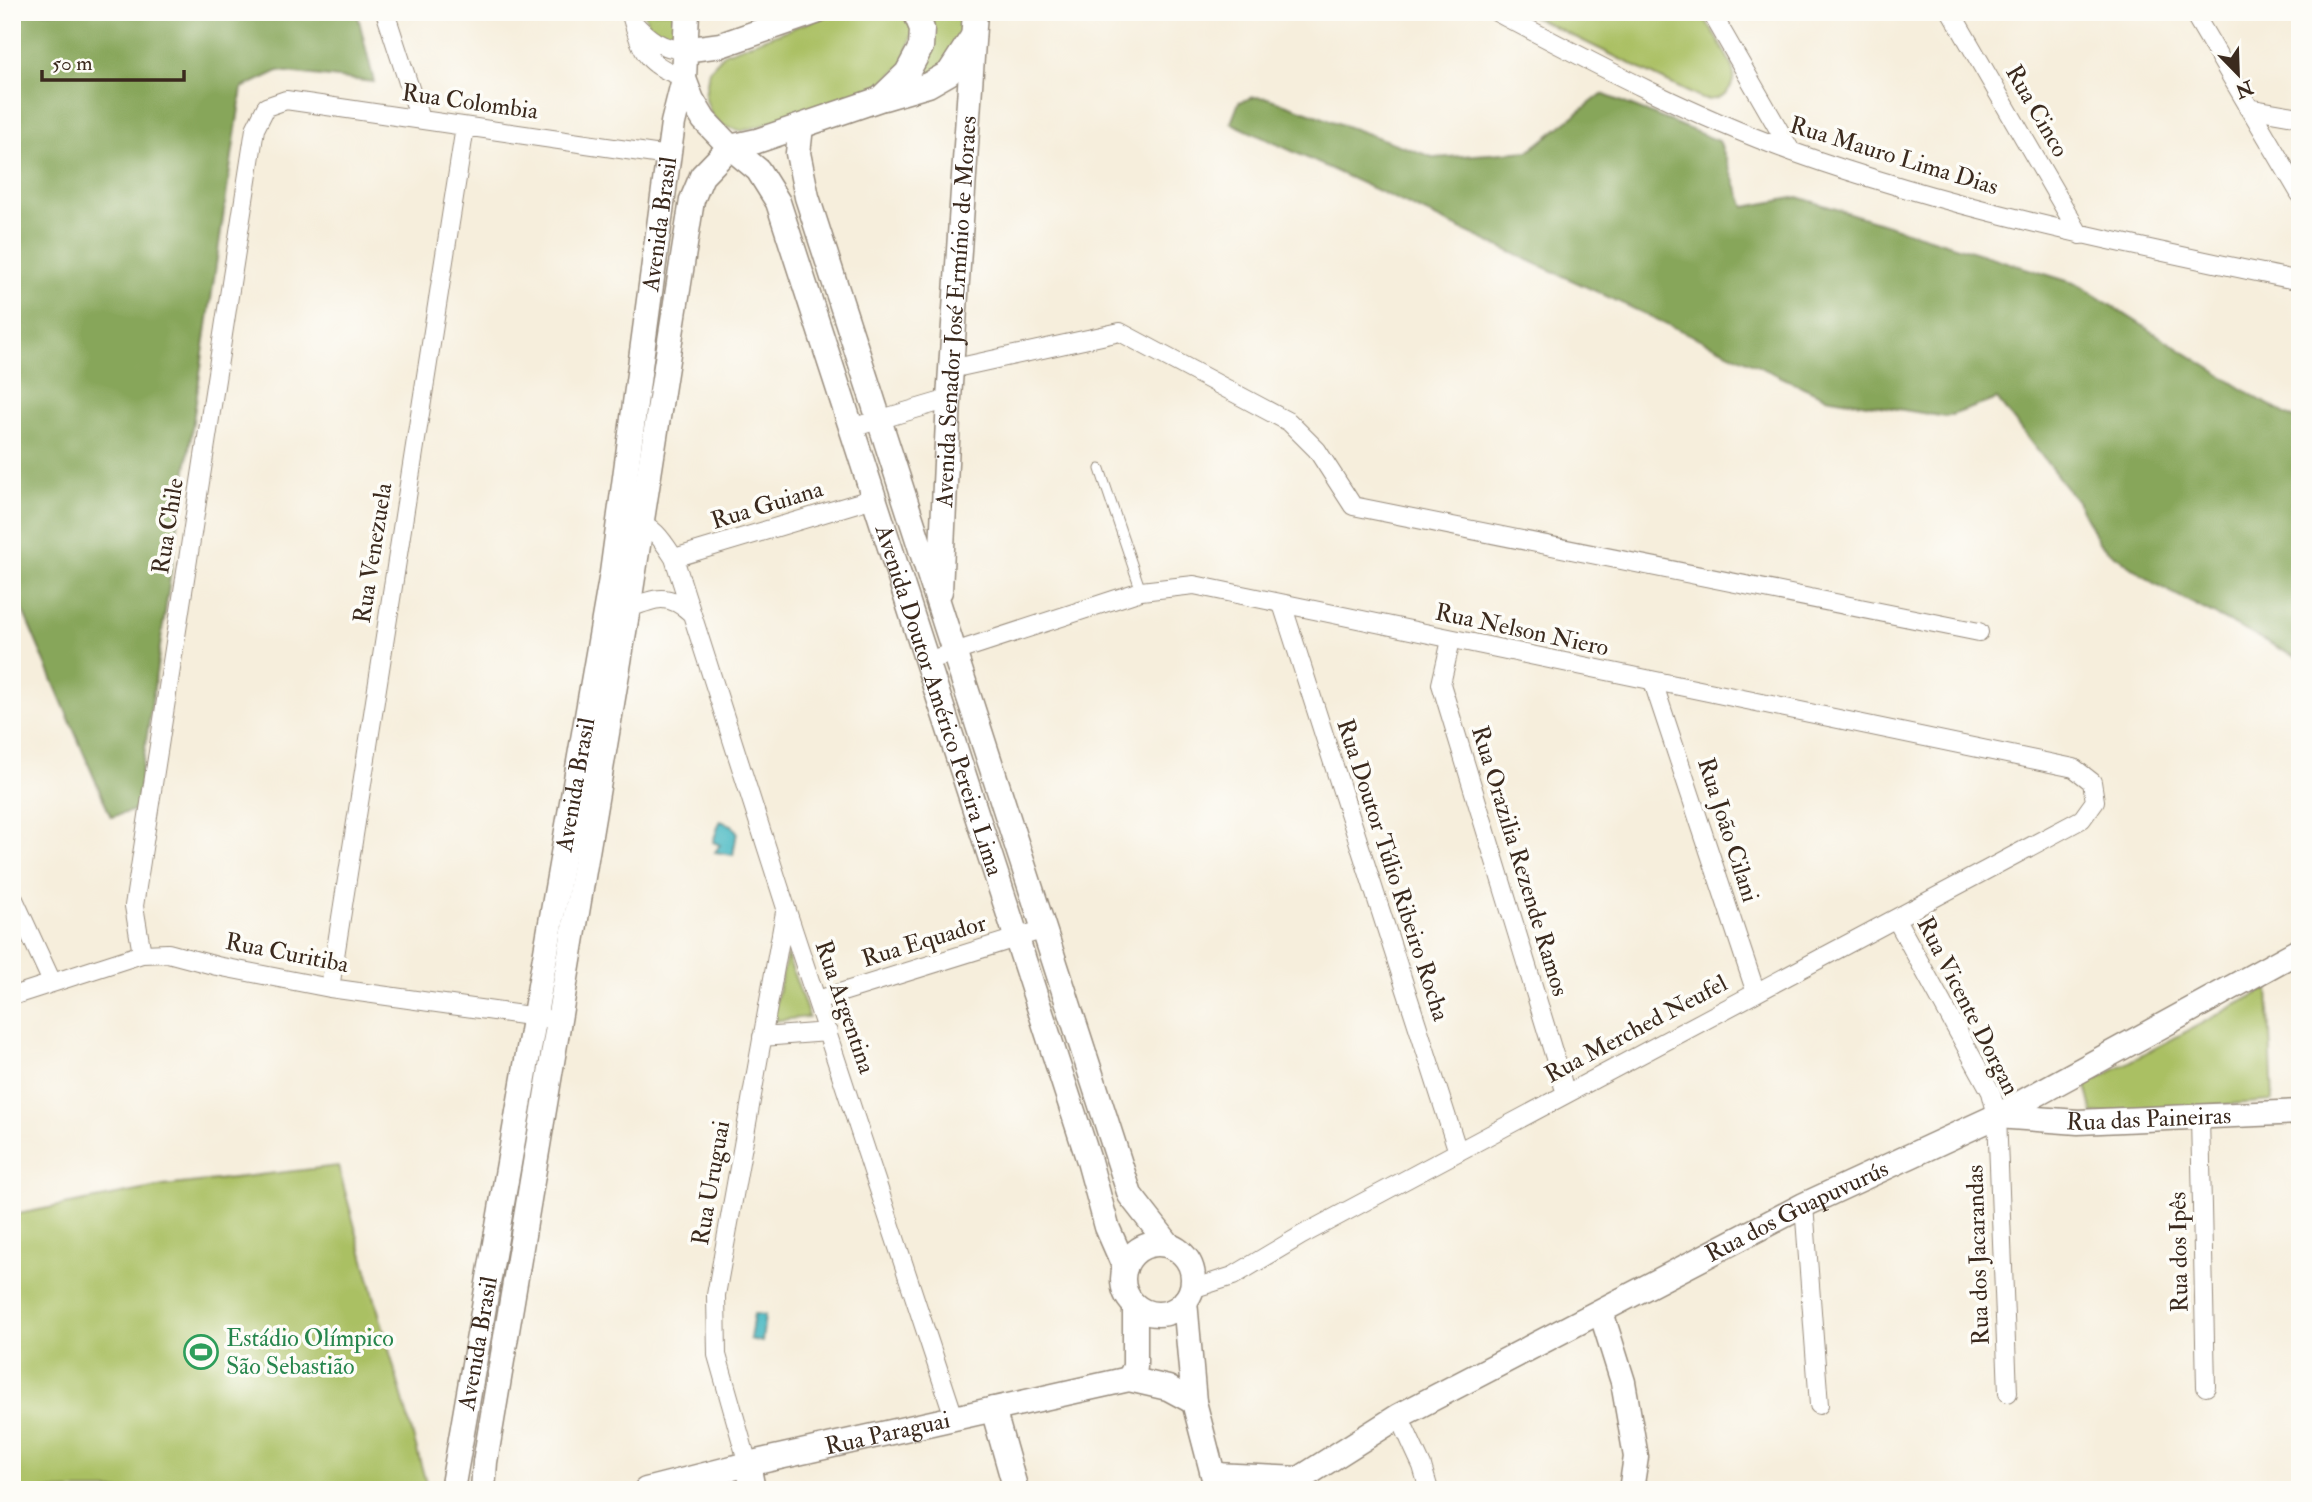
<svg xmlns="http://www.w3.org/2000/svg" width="2312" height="1502" viewBox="0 0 2312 1502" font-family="'IM FELL Double Pica',serif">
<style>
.green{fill:#aac064;stroke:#727541;stroke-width:2}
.forest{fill:#87a65a;stroke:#61683c;stroke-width:2}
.water{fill:#4ab9c3;stroke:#427270;stroke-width:2}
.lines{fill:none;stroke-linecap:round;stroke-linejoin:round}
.lane-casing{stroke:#988c7d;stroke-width:11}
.street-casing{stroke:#988c7d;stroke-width:20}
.secondary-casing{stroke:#988c7d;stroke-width:27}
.lane{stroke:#fff;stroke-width:9}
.street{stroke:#fff;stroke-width:18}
.secondary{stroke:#fff;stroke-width:24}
.labels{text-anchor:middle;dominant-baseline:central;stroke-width:7;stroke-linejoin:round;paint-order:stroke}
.street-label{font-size:24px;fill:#3b2a1e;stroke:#fdfcf7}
.leisure-label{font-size:24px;fill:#27864d;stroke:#fdfcf7;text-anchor:start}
</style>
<rect width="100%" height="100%" fill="#fdfcf7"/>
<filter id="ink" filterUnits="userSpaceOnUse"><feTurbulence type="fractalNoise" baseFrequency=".0143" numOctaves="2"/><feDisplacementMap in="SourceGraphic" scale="14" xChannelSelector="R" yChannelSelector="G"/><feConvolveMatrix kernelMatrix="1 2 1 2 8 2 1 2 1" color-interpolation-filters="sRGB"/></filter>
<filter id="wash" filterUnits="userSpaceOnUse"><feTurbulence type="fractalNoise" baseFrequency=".00686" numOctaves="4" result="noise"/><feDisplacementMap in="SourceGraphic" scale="28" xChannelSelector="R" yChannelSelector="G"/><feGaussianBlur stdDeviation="1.57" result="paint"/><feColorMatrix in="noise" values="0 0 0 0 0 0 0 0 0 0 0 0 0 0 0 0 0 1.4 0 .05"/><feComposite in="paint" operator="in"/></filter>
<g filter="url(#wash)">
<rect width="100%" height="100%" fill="#f6eedc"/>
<path class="green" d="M644 12H681L674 39 661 38 648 24Z
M836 12H907L915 26 903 65 878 86 760 126 742 131 723 126 711 115 705 96 709 70 725 53Z
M931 12H967L962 37 937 73 915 77 933 25Z
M1524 12H1701L1732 65C1738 86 1724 103 1702 99Z
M787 955 809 1017 771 1021Z
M2268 988 2273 1101 2093 1114 2086 1085Z
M338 1166 428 1490H12V1215L163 1186Z"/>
<path class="forest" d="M12 12H357L374 82 278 71 242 88 136 810 111 817 12 585Z
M1602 94 1719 141 1745 207 1798 197 2077 284 2260 400 2300 422V659L2155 584 2100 544 2077 501 1997 399 1946 417 1825 397 1231 123 1239 102 1254 97 1268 98 1435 158 1529 151Z"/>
<path class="water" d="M720 821 732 825 737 832 733 855 715 852 720 845 713 842Z
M754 1314 765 1315 762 1342 750 1339Z"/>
</g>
<g filter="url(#ink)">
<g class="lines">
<g class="lane-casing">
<path id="lane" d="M1100 469 1141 591"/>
</g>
<g class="street-casing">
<path id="street" d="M385 12 420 119
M630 12C642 49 643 65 684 77
M1496 12C1593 63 1690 115 1793 152 1958 211 2129 245 2300 281
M1711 12 1791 151
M1951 12 2080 235
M2193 12 2300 194
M633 22C649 40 661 48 684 50
M2248 108 2300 117
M951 369 1120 332 1289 422 1317 450 1353 506 1979 632
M851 428 949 399
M632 521C653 524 663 541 674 558L786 908 954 1417
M674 558 874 498
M1282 604 1458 1152
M628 609C655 598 668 592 691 613
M1451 640 1441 684 1566 1094
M927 661 1141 591 1194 585 2074 768 2092 782 2095 801 2082 819 1302 1235 1233 1276 1192 1289
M1653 682 1756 993
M12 895 52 982
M1896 919 1991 1092 1997 1116 2008 1393
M142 954 134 906 255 129 266 107 286 100 668 156
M330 988 465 127
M12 996 142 954 168 953 217 966 330 988 544 1018
M817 1000 1045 929
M762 1037 828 1032
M2200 1117 2206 1387
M1804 1205 1819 1405
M1399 1416 1422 1466 1429 1490
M748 1464 717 1355 716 1295 785 912"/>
</g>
<g class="secondary-casing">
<g id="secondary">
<path d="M684 50 721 45 816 12"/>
<path id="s1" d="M684 79 692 100 704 120 730 147 758 170 778 202 1089 1161 1107 1227 1125 1268"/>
<path d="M884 98 928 85 949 73 973 36"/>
<path d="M801 127 798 153 807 197 1130 1195 1169 1245"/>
<path d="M730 147 757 141 880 99 907 73 921 47 922 29 915 12"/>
<path id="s2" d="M940 591 949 399 975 12"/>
<path id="s3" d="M1997 1116 2078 1122 2300 1112"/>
<circle cx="1158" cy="1279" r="35"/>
<path d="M1185 1301 1194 1402 1217 1490"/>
<path d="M1601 1312 1623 1382 1636 1457 1631 1490"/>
<path d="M1129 1379 1135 1367V1306"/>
<path d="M993 1409 1016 1490"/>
<path d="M748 1464 753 1490"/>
<path d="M1215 1475 1299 1479"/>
<path id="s4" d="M452 1490 612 573 673 123 684 79 687 12"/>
<path d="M483 1490 485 1462 631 590 692 200 702 176 730 147"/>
<path id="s5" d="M646 1490 748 1464 1129 1379 1168 1388 1194 1402"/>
<path id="s6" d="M1282 1490 1399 1416 1804 1205 1997 1116 2300 950"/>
</g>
</g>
<use href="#lane" class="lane"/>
<use href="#street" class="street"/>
<use href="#secondary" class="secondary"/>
</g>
</g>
<defs>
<g id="stadium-ring" transform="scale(1.75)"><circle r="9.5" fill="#fdfcf7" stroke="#2e9e5b" stroke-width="1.5"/><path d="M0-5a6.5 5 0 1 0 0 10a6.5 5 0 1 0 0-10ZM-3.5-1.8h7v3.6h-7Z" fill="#2e9e5b"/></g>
</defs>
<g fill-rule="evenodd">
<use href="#stadium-ring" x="201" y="1352"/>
</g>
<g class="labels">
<g class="street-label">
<text transform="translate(470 102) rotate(8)">Rua Colombia</text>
<text transform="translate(2037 111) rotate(60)">Rua Cinco</text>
<text transform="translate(1894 156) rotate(17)">Rua Mauro Lima Dias</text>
<text stroke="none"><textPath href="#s4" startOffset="1283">Avenida Brasil</textPath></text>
<text stroke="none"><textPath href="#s2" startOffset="280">Avenida Senador José Ermínio de Moraes</textPath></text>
<text transform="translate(767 505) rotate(-17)">Rua Guiana</text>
<text transform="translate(168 526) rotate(-81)">Rua Chile</text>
<text transform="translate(373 553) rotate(-81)">Rua Venezuela</text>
<text transform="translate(1522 630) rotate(12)">Rua Nelson Niero</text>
<text stroke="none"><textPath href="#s1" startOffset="681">Avenida Doutor Américo Pereira Lima</textPath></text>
<text stroke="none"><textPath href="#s4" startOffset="716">Avenida Brasil</textPath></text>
<text transform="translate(1728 830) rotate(72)">Rua João Cilani</text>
<text transform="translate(1520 861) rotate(73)">Rua Orazilia Rezende Ramos</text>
<text transform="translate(1393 870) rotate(72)">Rua Doutor Túlio Ribeiro Rocha</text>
<text transform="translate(924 941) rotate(-17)">Rua Equador</text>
<text transform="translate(287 953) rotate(11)">Rua Curitiba</text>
<text transform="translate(1968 1006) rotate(63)">Rua Vicente Dorgan</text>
<text transform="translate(845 1007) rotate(71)">Rua Argentina</text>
<text transform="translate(1636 1029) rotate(-28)">Rua Merched Neufel</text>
<text stroke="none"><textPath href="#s3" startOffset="152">Rua das Paineiras</textPath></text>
<text transform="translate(711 1183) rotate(-80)">Rua Uruguai</text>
<text stroke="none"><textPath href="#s6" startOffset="586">Rua dos Guapuvurús</textPath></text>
<text transform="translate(2179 1252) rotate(-91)">Rua dos Ipês</text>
<text transform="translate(1978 1255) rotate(-92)">Rua dos Jacarandas</text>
<text stroke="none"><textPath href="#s4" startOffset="149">Avenida Brasil</textPath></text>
<text stroke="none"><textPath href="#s5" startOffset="248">Rua Paraguai</textPath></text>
</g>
<g class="leisure-label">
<text x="226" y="1338">Estádio Olímpico<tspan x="226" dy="28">São Sebastião</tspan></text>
</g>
</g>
<rect width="2312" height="1502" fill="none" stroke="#fdfcf7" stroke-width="42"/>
<g transform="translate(2238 74) rotate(157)" stroke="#fdfcf7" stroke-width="5" paint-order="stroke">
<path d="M0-5L12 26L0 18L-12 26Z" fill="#3b2a1e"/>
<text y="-10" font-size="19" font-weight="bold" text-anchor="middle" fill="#3b2a1e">N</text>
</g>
<path d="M42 70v10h142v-10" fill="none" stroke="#3b2a1e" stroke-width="3.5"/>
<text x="52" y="70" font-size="21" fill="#3b2a1e" stroke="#fdfcf7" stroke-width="5" paint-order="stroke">50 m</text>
</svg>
